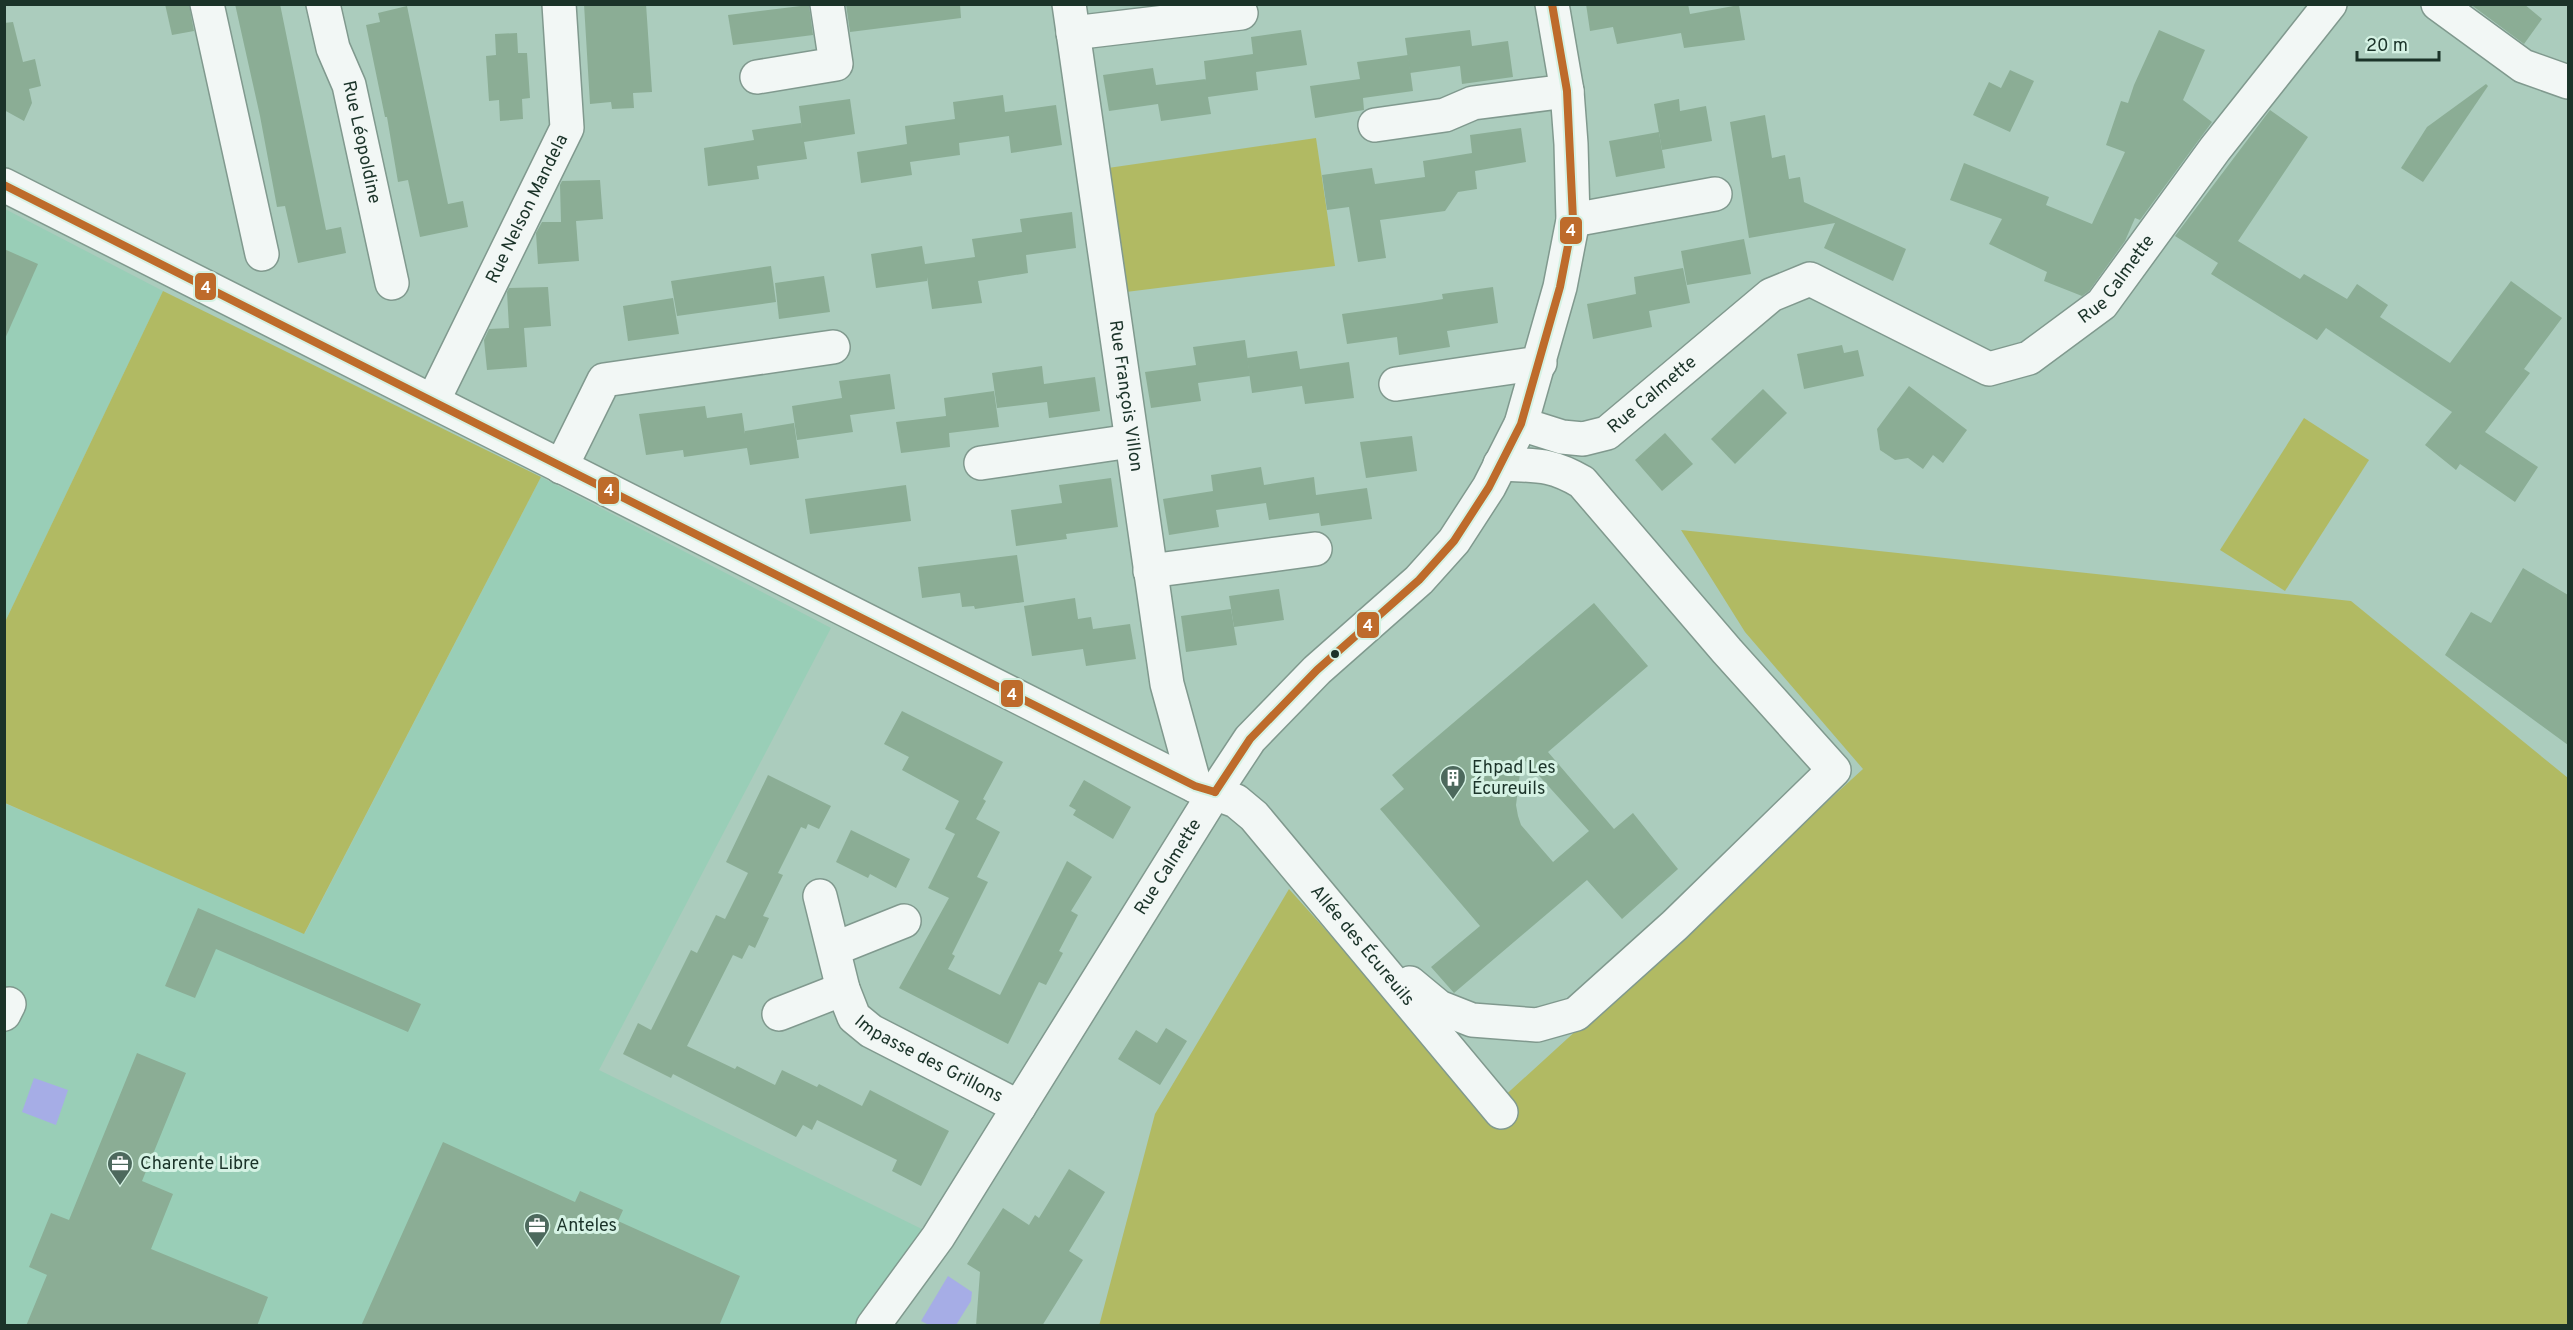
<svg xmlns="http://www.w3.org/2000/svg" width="2573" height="1330" viewBox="0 0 2573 1330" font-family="Overpass,sans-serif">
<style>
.built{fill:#99ceb7}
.green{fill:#b1ba63}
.water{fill:#a6ade6}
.building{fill:#8bad95;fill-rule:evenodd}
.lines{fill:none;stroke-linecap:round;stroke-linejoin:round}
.minor-casing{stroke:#80998e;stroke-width:36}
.minor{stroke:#f2f7f5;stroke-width:33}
.bus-1-casing{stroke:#d5f2e4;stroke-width:12}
.bus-1{stroke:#be6b2b;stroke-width:8}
.bus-dot{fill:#1b3329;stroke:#d5f2e4;stroke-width:2}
.labels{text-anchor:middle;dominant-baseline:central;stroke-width:6;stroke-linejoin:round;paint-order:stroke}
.street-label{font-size:18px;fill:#1b3329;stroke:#d5f2e4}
.poi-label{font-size:18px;fill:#1b3329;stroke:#d5f2e4;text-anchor:start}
.line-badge{stroke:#d5f2e4;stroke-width:2}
.badge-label{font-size:16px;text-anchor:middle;font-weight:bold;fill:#fff}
</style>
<rect width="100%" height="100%" fill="#abccbd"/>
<!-- built -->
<g class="built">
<path d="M5,209L163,291L5,622Z"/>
<path d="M541,477L831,628L599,1070L938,1237L873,1325H5L4,803L305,933Z"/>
</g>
<!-- green -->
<g class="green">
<path d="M1316,138L1335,266L1126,292L1108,168Z"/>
<path d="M163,291L541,477L304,934L5,803V622Z"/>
<path d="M2304,418L2369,460L2285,591L2220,550Z"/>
<path d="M1681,530L2351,601L2568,778V1325L1099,1326L1155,1114L1289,889L1488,1111L1863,769L1745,632Z"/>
</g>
<!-- water -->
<g class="water">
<path d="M34,1078L68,1090L56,1125L22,1112Z"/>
<path d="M948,1276L972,1292L971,1301L956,1325H929L921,1321Z"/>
</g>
<!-- building -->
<g class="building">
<path d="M165,4H189L194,31L172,35Z"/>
<path d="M235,4H280L326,230L341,227L346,253L298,263L285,206L277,207L260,116Z"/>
<path d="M584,4H646L652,92L633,93L634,108L612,109L611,102L590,104Z"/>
<path d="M846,4H960L961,18L850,32Z"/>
<path d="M1586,4H1688L1690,14L1739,5L1745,40L1684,48L1681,33L1617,44L1613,27L1590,31Z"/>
<path d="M2470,4H2524L2542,19L2524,44Z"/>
<path d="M809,5L813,35L733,45L728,15Z"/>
<path d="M407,6L448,204L463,201L468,227L420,237L408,180L398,182L387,117H385L366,25L380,22L378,13Z"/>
<path d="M13,22L23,62L35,59L41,86L29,89L32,103L24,121L4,110V23Z"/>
<path d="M1301,30L1307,65L1256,72L1258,90L1208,97L1211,114L1161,121L1158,104L1109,111L1103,75L1153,68L1156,85L1206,79V81L1204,61L1253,54L1251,37Z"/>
<path d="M1470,30L1472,46L1508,41L1513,77L1462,84L1460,66L1410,73L1405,38Z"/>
<path d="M2159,30L2205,50L2183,100L2212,122L2140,220L2135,218L2125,241L2089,291L2082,296L2044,281L2047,272L1989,244L2002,219L1950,200L1964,163L2049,197L2046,205L2092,224L2125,152L2106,145L2121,101L2128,103L2134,85Z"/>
<path d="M517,33L518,53H527L530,98L522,99L523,119L500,121L499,100L489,101L486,56L496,55L495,34Z"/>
<path d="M1408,55L1413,91L1363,98L1364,110L1315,118L1310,86L1360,79L1357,62Z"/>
<path d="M2010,70L2034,81L2010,132L1973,115L1989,82L2001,88Z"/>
<path d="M2486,84L2488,86L2423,182L2401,168L2427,127Z"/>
<path d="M1003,95L1005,112L1056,105L1062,145L1011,153L1009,136L959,143L960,155L910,162L912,175L861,183L857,152L907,144L905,126L955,119L953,102Z"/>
<path d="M850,99L855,134L804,142L807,159L757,166L759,179L708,186L704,148L754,140L752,130L801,123L802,130L799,106Z"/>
<path d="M1679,99L1680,111L1706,106L1712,141L1662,150L1654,104Z"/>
<path d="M2270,110L2308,137L2238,241L2300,279L2304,274L2347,299L2357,284L2388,305L2380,317L2450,363L2511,281L2562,318L2524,369L2530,373L2485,432L2538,467L2515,502L2460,464L2456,470L2425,445L2452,412L2326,328L2317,340L2211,274L2218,263L2175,236Z"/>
<path d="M1765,115L1772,158L1785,155L1789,179L1800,177L1804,202L1906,249L1893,281L1824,248L1835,223L1749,238L1730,122Z"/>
<path d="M1521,128L1526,162L1475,171L1477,189L1458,192L1445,211L1380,220L1386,258L1358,262L1349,207L1327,210L1322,175L1372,168L1375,184L1425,177L1423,161L1472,153L1470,135Z"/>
<path d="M1659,132L1665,168L1616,177L1609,141Z"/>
<path d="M600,180L603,219L576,221L579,261L538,264L536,233L542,222H561L560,185L562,181Z"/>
<path d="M1072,212L1076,248L1026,255L1028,273L978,281L982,303L932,309L927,277V281L876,288L871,254L922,246L925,264L975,257L972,239L1022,232L1020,219Z"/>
<path d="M1744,239L1751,274L1687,285L1681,251Z"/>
<path d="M4,249L38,264L4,341Z"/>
<path d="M771,266L776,302L677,316L671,281Z"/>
<path d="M1683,268L1690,303L1649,311L1652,327L1593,339L1587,304L1636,294L1634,277Z"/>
<path d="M824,276L830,312L779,319L775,283Z"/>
<path d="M548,287L551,326L524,328L527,367L487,370L484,340L489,329L509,328L507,292L509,288Z"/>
<path d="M1493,287L1498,323L1447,331L1450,347L1399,355L1397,337L1347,344L1342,314L1419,303L1443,299L1442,294Z"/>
<path d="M673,298L679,334L628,341L623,306Z"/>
<path d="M1245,340L1250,376L1198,383L1201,401L1151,408L1145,372L1196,365L1193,347Z"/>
<path d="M1842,345L1844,353L1858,350L1864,376L1804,389L1797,354Z"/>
<path d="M1297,351L1300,369L1349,362L1354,398L1305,404L1302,386L1252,393L1247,358Z"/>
<path d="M1042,366L1044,384L1095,377L1100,411L1049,418L1047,402L997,408L992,373Z"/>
<path d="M890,374L895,409L850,415L853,432L797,440L792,406L842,398L839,381Z"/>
<path d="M1909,386L1967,430L1943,463L1933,455L1923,469L1908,458L1895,460L1880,450L1877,429Z"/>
<path d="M1763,389L1787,413L1735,464L1711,439Z"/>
<path d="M994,391L999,427L949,433L950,447L901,453L896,422L946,416L944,398Z"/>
<path d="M705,406L707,418L742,413L745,434V431L794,423L799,458L750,465L747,448L684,457L683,450L646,455L639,414Z"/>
<path d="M1665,433L1693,464L1662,491L1635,460Z"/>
<path d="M1412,436L1417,471L1366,478L1360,442Z"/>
<path d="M1261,467L1264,485L1314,477L1316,495L1367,488L1372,519L1321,526L1319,513L1269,520L1266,503L1216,510L1219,527L1169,535L1163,499L1213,491L1211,475Z"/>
<path d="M1111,478L1118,527L1066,534L1067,539L1016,546L1011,510L1062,503L1059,485Z"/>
<path d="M906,485L911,521L810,534L805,499Z"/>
<path d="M1017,555L1024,602L975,609L974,606L962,607L960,593L922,598L918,567Z"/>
<path d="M2523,568L2568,595V745L2445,655L2471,612L2491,623Z"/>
<path d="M1279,589L1284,620L1234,627L1229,596Z"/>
<path d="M1075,598L1078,619L1091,617L1093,629L1130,624L1136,659L1086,666L1083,649L1032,656L1024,606Z"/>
<path d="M1594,603L1648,666L1548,752L1614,829L1633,813L1678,869L1622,919L1587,880L1454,993L1431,967L1480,926L1380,809L1404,789L1392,775ZM1522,757L1589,831L1553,862L1521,825L1518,816L1516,805Z"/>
<path d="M1231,609L1237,645L1186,652L1181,616Z"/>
<path d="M902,711L1003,762L983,799L986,801L976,819L1000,832L977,877L988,882L952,954L955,956L948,969L1000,995L1067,861L1092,877L1071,911L1078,915L1059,951L1063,953L1046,985L1039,982L1008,1044L899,988L949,898L928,888L955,834L945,829L959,801L902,770L909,757L884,744Z"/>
<path d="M768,775L831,806L819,829L808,824L806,829L801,827L778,873L783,875L763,916L769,918L755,948L749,945L742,959L733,955L687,1046L735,1069L737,1066L775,1085L782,1070L817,1087L819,1084L862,1106L870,1090L949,1131L921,1186L892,1171L897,1160L817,1120L812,1130L803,1125L796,1137L673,1074L671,1078L623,1054L638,1023L651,1030L691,950L697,953L716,915L725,919L748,873L726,862Z"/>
<path d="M1084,780L1131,807L1113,839L1073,815L1076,810L1069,806Z"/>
<path d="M851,830L910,859L896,888L870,874L868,878L836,862Z"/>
<path d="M198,908L421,1004L408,1032L216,949L195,998L165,986Z"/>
<path d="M1166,1028L1187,1041L1160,1085L1118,1059L1136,1030L1157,1043Z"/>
<path d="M137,1053L186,1073L142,1181L173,1194L151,1249L268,1297L257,1326H26L47,1275L29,1267L51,1213L69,1220Z"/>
<path d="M443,1142L575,1202L580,1191L623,1210L618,1221L740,1276L719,1326H361Z"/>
<path d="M1069,1169L1105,1192L1069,1251L1083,1260L1042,1326H976L980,1272L967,1264L1003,1208L1029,1225L1035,1215L1039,1218Z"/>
</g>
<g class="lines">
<defs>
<g id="minor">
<path d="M207,4L262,254"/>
<path id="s1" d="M323,4L333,48L349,85L392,283"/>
<path id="s2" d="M1069,4L1167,684L1195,786"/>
<path d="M2438,4L2523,66L2568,82"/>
<path d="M1073,33L1241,13"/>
<path d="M757,77L836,64L827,4"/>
<path d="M1375,125L1445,115L1473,103L1567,91"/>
<path id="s3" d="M4,185L1135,756L1195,786L1236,801L1254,816L1501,1112"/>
<path d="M1573,220L1715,194"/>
<path d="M1396,384L1540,363"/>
<path id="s4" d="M433,401L567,128L559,4"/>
<path id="s5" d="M1521,424L1562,437L1583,439L1607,433L1771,295L1810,279L1989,369L2029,358L2102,304L2215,149L2330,4"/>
<path d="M981,463L1131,441"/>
<path d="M561,467L604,380L833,347"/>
<path d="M1150,571L1315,549"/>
<path id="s6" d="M820,896L843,989L854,1017L871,1031L1019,1107"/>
<path d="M834,949L904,921"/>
<path d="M1410,983L1439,1007L1472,1020L1537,1025L1576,1014L1675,925L1834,770L1727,651L1582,482C1550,463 1536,466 1500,464"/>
<path d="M4,1014L9,1004"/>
<path d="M779,1014L843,989"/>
<path id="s7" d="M873,1326L938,1237L1215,792L1250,739L1317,670L1419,580L1454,541L1489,487L1521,424L1560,287L1573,220L1571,144L1567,91L1552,4"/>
</g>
</defs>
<!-- minor casing -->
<use href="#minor" class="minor-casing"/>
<!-- minor -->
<use href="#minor" class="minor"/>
<defs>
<g id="bus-1">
<path d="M4,185L1135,756L1195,786L1215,792"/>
<path d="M1215,792L1250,739L1317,670L1419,580L1454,541L1489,487L1521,424L1560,287L1573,220L1567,91L1552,4"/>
</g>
</defs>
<!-- bus-1 casing -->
<use href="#bus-1" class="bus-1-casing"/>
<!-- bus-1 -->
<use href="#bus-1" class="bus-1"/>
</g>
<!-- icons -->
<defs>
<symbol id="building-pin" viewBox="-11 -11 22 30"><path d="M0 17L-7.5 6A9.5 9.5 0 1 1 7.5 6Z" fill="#4d695d" stroke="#d5f2e4"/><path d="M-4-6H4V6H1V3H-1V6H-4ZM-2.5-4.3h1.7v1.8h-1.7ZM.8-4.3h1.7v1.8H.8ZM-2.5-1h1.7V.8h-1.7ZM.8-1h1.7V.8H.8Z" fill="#fff"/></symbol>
<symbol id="office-pin" viewBox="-11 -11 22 30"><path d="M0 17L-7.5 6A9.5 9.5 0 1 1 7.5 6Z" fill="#4d695d" stroke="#d5f2e4"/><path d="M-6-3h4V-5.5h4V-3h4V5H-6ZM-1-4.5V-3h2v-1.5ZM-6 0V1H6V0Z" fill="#fff"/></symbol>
</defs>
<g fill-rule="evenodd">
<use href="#building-pin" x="1438" y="763" width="30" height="40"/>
<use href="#office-pin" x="105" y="1149" width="30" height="40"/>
<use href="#office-pin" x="522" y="1211" width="30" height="40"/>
</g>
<!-- markers -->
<circle class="bus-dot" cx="1335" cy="654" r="5"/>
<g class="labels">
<!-- street labels -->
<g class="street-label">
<text stroke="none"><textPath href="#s1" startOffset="144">Rue Léopoldine</textPath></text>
<text stroke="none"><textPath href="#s4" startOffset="214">Rue Nelson Mandela</textPath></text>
<text stroke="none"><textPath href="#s5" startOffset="706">Rue Calmette</textPath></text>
<text stroke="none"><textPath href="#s5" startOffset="148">Rue Calmette</textPath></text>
<text stroke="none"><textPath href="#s2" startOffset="396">Rue François Villon</textPath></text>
<text stroke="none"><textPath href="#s7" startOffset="546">Rue Calmette</textPath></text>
<text stroke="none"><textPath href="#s3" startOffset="1570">Allée des Écureuils</textPath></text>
<text stroke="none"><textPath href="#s6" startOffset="212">Impasse des Grillons</textPath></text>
</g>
<!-- poi labels -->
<g class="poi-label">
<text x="1472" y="768">Ehpad Les<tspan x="1472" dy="21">Écureuils</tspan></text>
<text x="140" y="1164">Charente Libre</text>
<text x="556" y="1226">Anteles</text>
</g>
</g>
<g class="line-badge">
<rect x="1559" y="216" width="24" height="29" rx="6" fill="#be6b2b"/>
<rect x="194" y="272" width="23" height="29" rx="6" fill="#be6b2b"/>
<rect x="597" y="476" width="23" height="29" rx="6" fill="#be6b2b"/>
<rect x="1356" y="611" width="24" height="28" rx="6" fill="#be6b2b"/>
<rect x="1000" y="679" width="24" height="29" rx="6" fill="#be6b2b"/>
</g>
<g class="badge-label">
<text x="1571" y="236">4</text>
<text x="206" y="293">4</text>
<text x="609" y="496">4</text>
<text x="1368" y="631">4</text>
<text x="1012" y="700">4</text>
</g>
<!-- border -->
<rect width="2573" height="1330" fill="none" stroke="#1b3329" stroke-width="12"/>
<!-- scale -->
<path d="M2357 51v9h82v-9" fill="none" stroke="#1b3329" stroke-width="3"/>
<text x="2366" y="51" font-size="18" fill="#1b3329" stroke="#d5f2e4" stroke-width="4.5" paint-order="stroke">20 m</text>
</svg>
